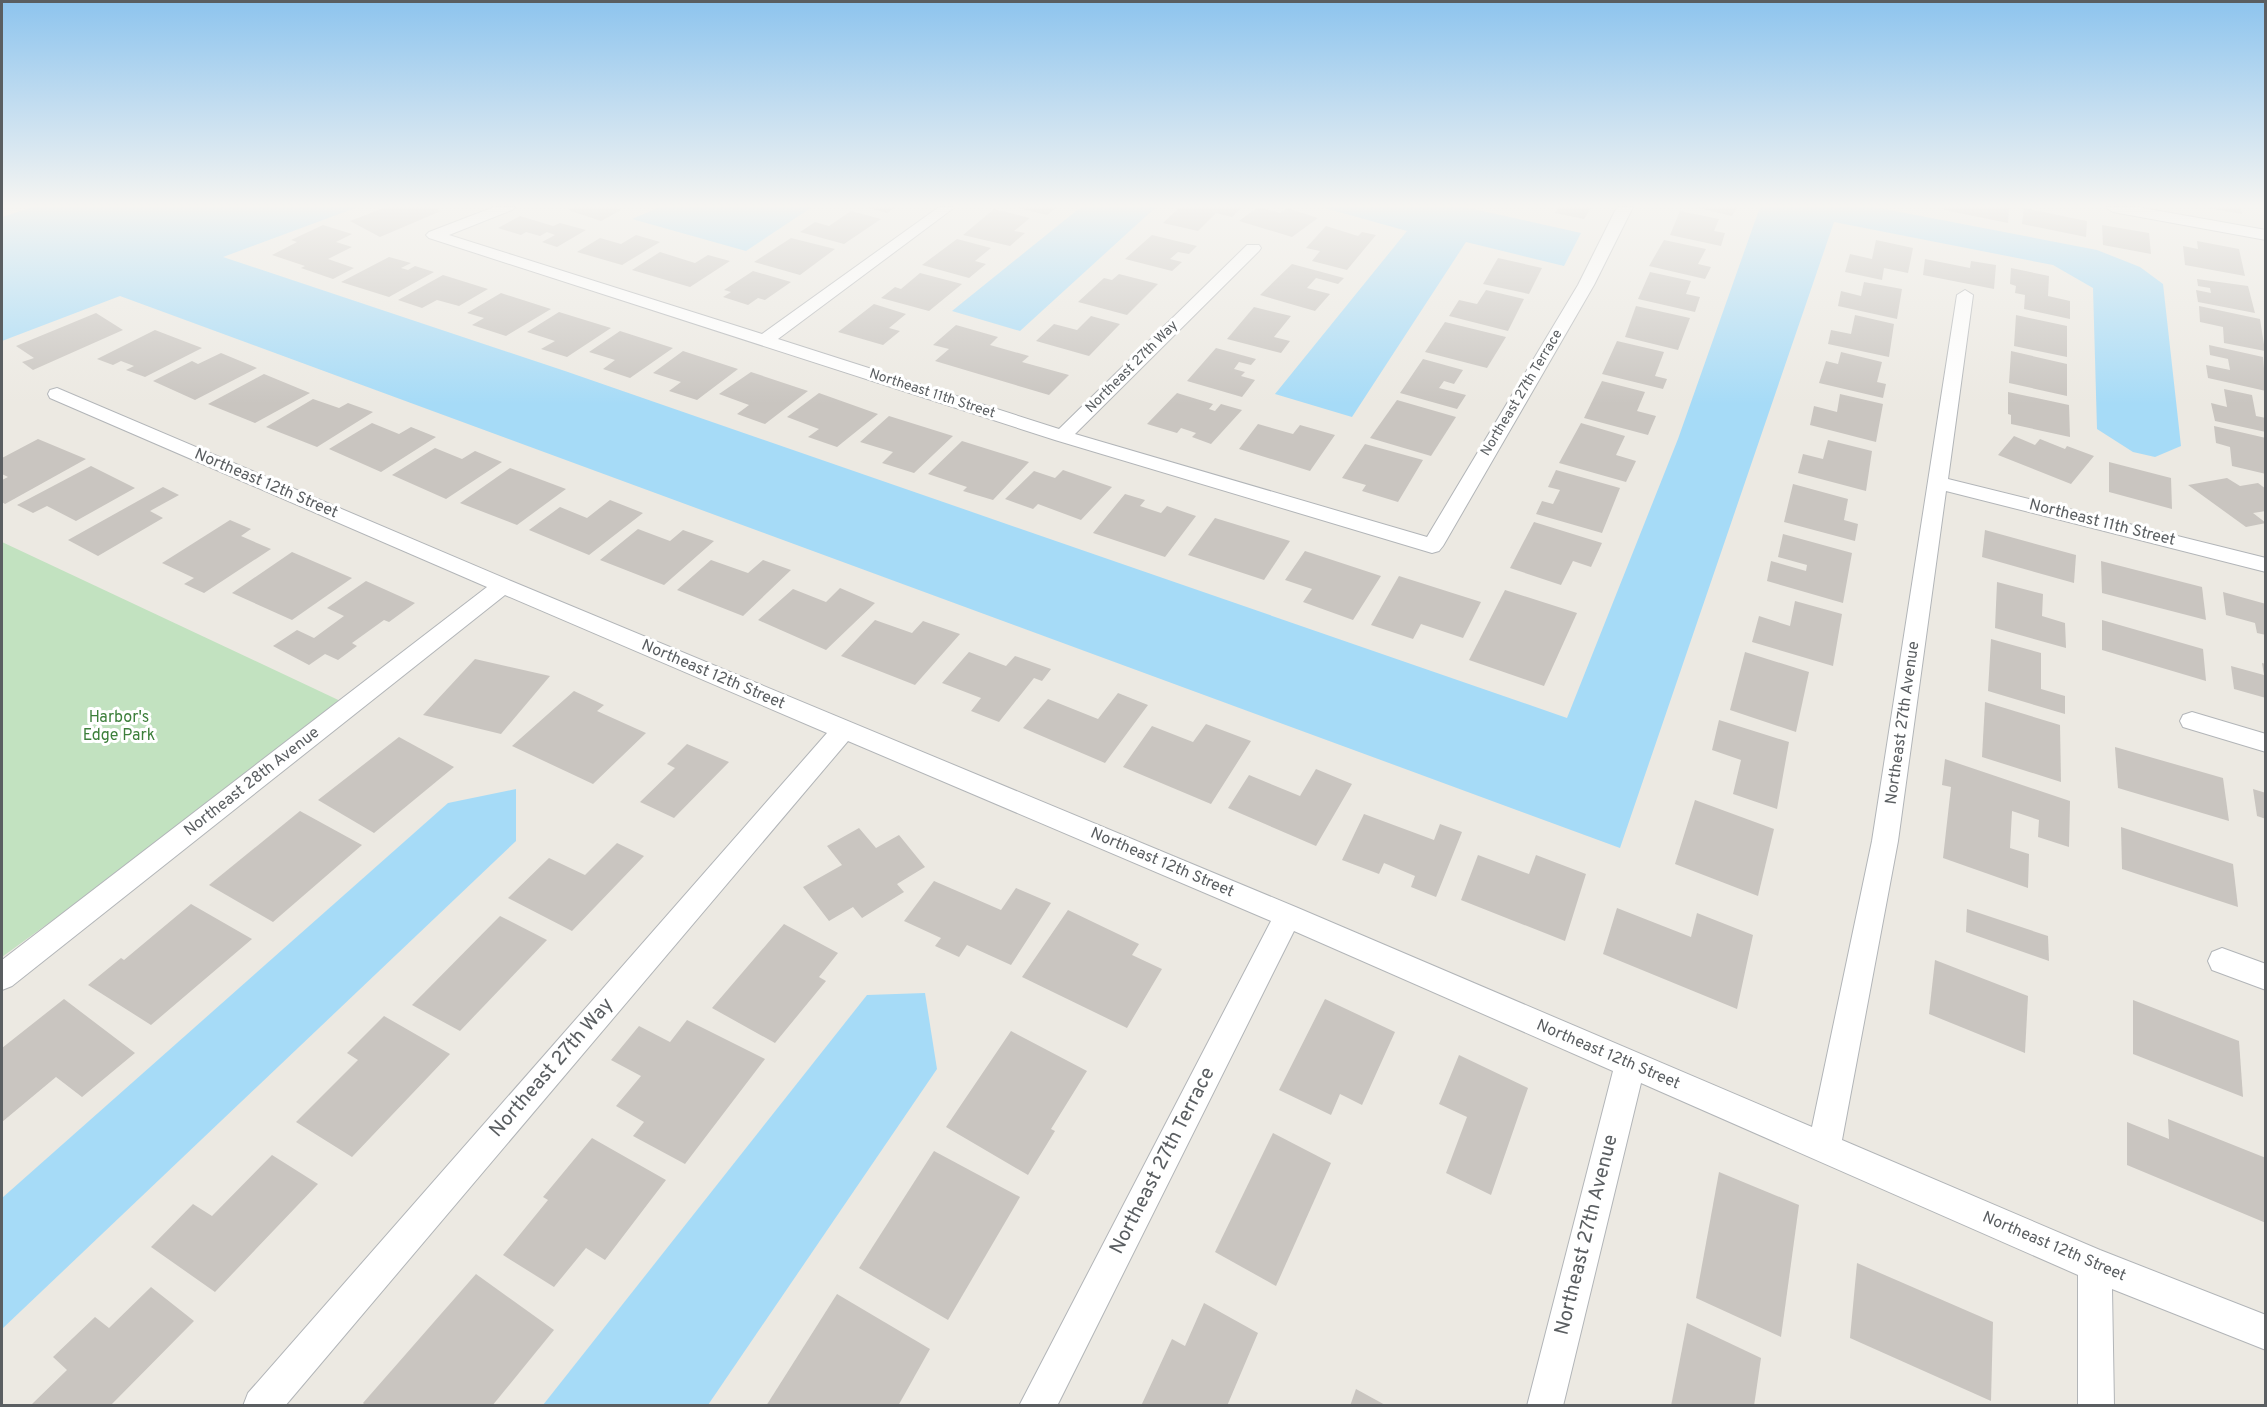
<svg xmlns="http://www.w3.org/2000/svg" width="2267" height="1407" viewBox="0 0 2267 1407" font-family="Overpass,sans-serif">
<style>
.green{fill:#c2e2c0}
.water{fill:#a6dbf7}
.building{fill:#c9c5c0}
.lines{fill:none;stroke-linecap:round;stroke-linejoin:round}
.street-casing{stroke:#b2b5b8;stroke-width:2}
.street{fill:#fff;fill-rule:evenodd}
.labels{text-anchor:middle;dominant-baseline:central;stroke-width:6;stroke-linejoin:round;paint-order:stroke}
.far-street-label{font-size:14px;fill:#5a5e61;stroke:#fff}
.street-label{font-size:16px;fill:#5a5e61;stroke:#fff}
.park-label{font-size:16px;fill:#3d7f3b;stroke:#fff}
.near-street-label{font-size:20px;fill:#5a5e61;stroke:#fff}
</style>
<rect width="100%" height="100%" fill="#ece9e2"/>
<!-- green -->
<path class="green" d="M2,542L349,705L2,957Z"/>
<!-- water -->
<g class="water">
<path d="M33,207H358L223,257L565,371L1567,718L1678,439L1760,207H1874L2097,250L2140,267L2163,284L2181,446L2155,457L2133,452L2097,429L2093,288L2053,265L1834,222L1620,848L120,296L2,341V217Z"/>
<path d="M660,207H812L746,251L632,219Z"/>
<path d="M1081,207H1156L1020,331L952,311Z"/>
<path d="M1321,207H1465L1581,233L1564,266L1466,242L1352,417L1275,394L1407,231Z"/>
<path d="M516,789V841L2,1329V1198L448,803Z"/>
<path d="M925,993L937,1069L708,1405H543L867,995Z"/>
</g>
<!-- building -->
<g class="building">
<path d="M386,207H433L441,211L380,237L350,221Z"/>
<path d="M574,207H619L616,208L621,210L601,221L568,210Z"/>
<path d="M865,207H896L887,213Z"/>
<path d="M1014,207H1057L1047,215Z"/>
<path d="M1180,207H1242L1232,217L1216,213L1198,231L1163,223Z"/>
<path d="M1258,207L1280,213L1287,208L1318,218L1292,237L1239,221Z"/>
<path d="M1559,207H1592L1584,219L1555,213Z"/>
<path d="M1694,207H1737L1732,216Z"/>
<path d="M1944,207H2009L2008,223L1944,210Z"/>
<path d="M2209,207H2240L2242,214L2208,208Z"/>
<path d="M2024,208L2087,221L2086,237L2022,224Z"/>
<path d="M994,209L1030,218L1014,231L1025,233L1010,246L963,235Z"/>
<path d="M851,211L881,219L844,244L800,232L815,222L829,226Z"/>
<path d="M1680,211L1719,219L1714,231L1725,233L1721,246L1670,235Z"/>
<path d="M520,216L553,226L560,223L586,230L557,247L542,242L555,235L547,232L540,236L526,232L521,235L498,228Z"/>
<path d="M323,225L352,234L336,242L352,247L328,259L354,268L333,279L301,268L305,266L272,255L297,242L291,240Z"/>
<path d="M2102,225L2149,233L2151,254L2103,245Z"/>
<path d="M1326,226L1358,236L1362,232L1376,235L1347,270L1312,261L1320,251L1306,248Z"/>
<path d="M636,235L660,242L622,265L577,252L600,238L621,244Z"/>
<path d="M1152,235L1197,246L1189,254L1178,252L1170,259L1182,262L1172,271L1125,259Z"/>
<path d="M791,238L835,249L800,275L754,262Z"/>
<path d="M957,239L991,248L975,261L986,264L969,278L922,265Z"/>
<path d="M1664,240L1706,249L1698,264L1711,267L1705,279L1649,266Z"/>
<path d="M1876,240L1913,248L1908,273L1884,268L1882,280L1845,272L1850,254L1872,259Z"/>
<path d="M2197,241L2239,249L2245,276L2185,265L2183,246L2198,249Z"/>
<path d="M660,252L695,263L708,255L730,261L690,287L632,270Z"/>
<path d="M389,257L411,263L401,268L408,270L415,266L434,272L389,297L341,282Z"/>
<path d="M1498,258L1542,268L1529,294L1483,284Z"/>
<path d="M1925,259L1970,268L1971,261L1996,265L1994,289L1923,275Z"/>
<path d="M1292,264L1344,278L1338,284L1316,278L1307,288L1330,294L1315,311L1260,295Z"/>
<path d="M2011,268L2049,276L2048,296L2070,301V319L2024,309L2025,295L2015,293L2016,286L2010,284Z"/>
<path d="M753,271L791,282L765,300L758,298L748,305L723,297L731,292L724,290Z"/>
<path d="M1650,272L1691,281L1686,294L1700,297L1695,312L1638,299Z"/>
<path d="M920,273L962,284L929,311L881,298L895,287L901,289Z"/>
<path d="M1119,274L1158,284L1127,315L1078,302L1104,278L1112,280Z"/>
<path d="M443,275L488,289L459,306L437,300L422,308L398,300Z"/>
<path d="M2197,279L2248,286L2255,313L2198,302L2196,290L2211,293L2210,288L2198,286Z"/>
<path d="M1864,282L1902,289L1897,319L1838,306L1841,291L1861,296Z"/>
<path d="M1486,290L1524,299L1508,331L1449,316L1459,300L1477,304Z"/>
<path d="M501,293L551,309L506,336L472,325L484,318L467,313Z"/>
<path d="M874,304L906,314L889,328L900,331L883,345L838,332Z"/>
<path d="M1636,306L1690,318L1678,350L1625,337Z"/>
<path d="M2199,306L2260,319L2265,351L2224,343L2223,327L2200,322Z"/>
<path d="M1254,307L1291,316L1274,337L1290,341L1281,353L1227,339Z"/>
<path d="M559,312L611,328L567,357L541,349L555,341L527,332Z"/>
<path d="M96,313L123,330L33,370L22,362L34,358L16,346Z"/>
<path d="M1855,315L1894,324L1889,357L1828,344L1831,330L1851,334Z"/>
<path d="M2016,315L2067,326V357L2014,346Z"/>
<path d="M1091,316L1120,324L1089,356L1036,341L1054,324L1077,330Z"/>
<path d="M1445,322L1506,337L1487,368L1425,352Z"/>
<path d="M956,325L998,337L990,345L1029,356L1022,362L1069,375L1049,395L935,361L949,349L933,345Z"/>
<path d="M155,330L202,348L145,377L126,370L134,366L121,361L113,365L97,359Z"/>
<path d="M620,331L673,348L630,378L603,369L615,360L589,352Z"/>
<path d="M1617,341L1664,352L1655,376L1667,379L1663,389L1602,374Z"/>
<path d="M2209,345L2263,357L2266,391L2208,378L2206,365L2230,370L2228,359L2210,355Z"/>
<path d="M1216,348L1256,359L1251,365L1239,362L1234,369L1245,372L1241,376L1255,380L1242,397L1187,381Z"/>
<path d="M683,351L738,369L697,400L669,391L681,382L653,373Z"/>
<path d="M2011,351L2067,364V396L2009,383Z"/>
<path d="M1841,352L1882,362L1877,382L1886,384L1883,398L1819,383L1826,361L1838,364Z"/>
<path d="M221,353L257,368L195,400L153,381L192,361L198,364Z"/>
<path d="M1423,359L1463,370L1454,384L1444,381L1439,388L1466,395L1457,409L1400,393Z"/>
<path d="M751,372L808,391L765,424L737,414L749,405L719,394Z"/>
<path d="M264,374L310,393L255,423L208,404Z"/>
<path d="M1602,381L1645,392L1637,411L1656,416L1648,435L1584,418Z"/>
<path d="M2224,389L2252,395L2256,416L2266,418V432L2215,421L2211,403L2227,407Z"/>
<path d="M2008,392L2069,405L2070,437L2011,424V415L2008,414Z"/>
<path d="M819,393L878,414L837,447L808,437L819,429L787,417Z"/>
<path d="M1177,393L1213,404L1209,409L1215,411L1221,404L1242,410L1211,444L1192,437L1196,433L1181,428L1177,433L1147,424Z"/>
<path d="M1840,394L1883,404L1876,442L1810,425L1814,406L1837,412Z"/>
<path d="M313,399L339,408L348,403L373,412L317,447L266,427Z"/>
<path d="M1397,400L1456,417L1431,456L1370,438Z"/>
<path d="M889,416L953,436L914,473L882,463L893,452L860,442Z"/>
<path d="M372,423L399,434L411,427L436,437L381,472L329,449Z"/>
<path d="M1581,423L1625,436L1616,455L1636,461L1626,482L1559,463Z"/>
<path d="M1258,424L1293,434L1300,425L1335,435L1310,471L1239,449Z"/>
<path d="M2214,426L2266,438V474L2232,466L2230,447L2216,443Z"/>
<path d="M2014,436L2035,445L2040,439L2065,449L2067,446L2094,456L2071,484L1998,455Z"/>
<path d="M38,439L86,459L5,504L2,502V480L8,477L2,474V458Z"/>
<path d="M1828,440L1872,451L1866,491L1798,473L1803,454L1823,459Z"/>
<path d="M962,441L1029,462L993,500L963,491L967,487L928,474Z"/>
<path d="M1365,444L1423,460L1398,502L1362,491L1366,485L1342,478Z"/>
<path d="M435,448L462,459L475,451L502,462L446,499L392,475Z"/>
<path d="M2109,462L2171,478L2172,509L2109,492Z"/>
<path d="M91,466L135,488L76,521L47,506L33,513L17,505Z"/>
<path d="M510,468L566,489L517,525L460,503Z"/>
<path d="M1063,470L1112,487L1081,520L1038,504L1033,509L1005,499L1034,471L1055,478Z"/>
<path d="M1556,470L1620,488L1602,533L1536,514L1542,501L1553,504L1560,490L1548,487Z"/>
<path d="M2227,478L2240,486L2258,483L2266,489V511L2253,513L2266,523L2246,527L2188,485Z"/>
<path d="M1793,484L1848,499L1844,520L1858,524L1855,541L1784,522Z"/>
<path d="M163,487L179,495L150,511L163,518L98,556L68,540Z"/>
<path d="M1125,494L1145,500L1140,506L1161,513L1167,506L1196,516L1165,557L1093,533Z"/>
<path d="M610,500L643,513L589,555L529,530L560,507L587,518Z"/>
<path d="M1215,518L1290,541L1264,580L1188,555Z"/>
<path d="M230,520L251,529L241,536L271,549L204,593L184,584L194,578L162,563Z"/>
<path d="M1534,522L1602,543L1591,567L1573,561L1561,585L1510,568Z"/>
<path d="M638,529L670,541L683,530L714,541L664,585L600,560Z"/>
<path d="M1985,530L2076,555L2074,583L1982,557Z"/>
<path d="M1783,534L1852,553L1843,603L1767,581L1771,561L1806,571L1807,565L1778,557Z"/>
<path d="M1305,551L1381,576L1353,620L1303,602L1312,589L1285,580Z"/>
<path d="M292,552L352,578L292,620L232,593Z"/>
<path d="M711,560L748,573L763,560L791,570L743,616L677,590Z"/>
<path d="M2101,561L2202,587L2206,620L2102,593Z"/>
<path d="M1399,576L1481,602L1463,638L1421,624L1413,639L1371,625Z"/>
<path d="M366,581L415,603L389,622L384,620L352,643L357,646L338,660L325,654L309,665L273,646L297,630L314,638L344,616L327,608Z"/>
<path d="M1997,582L2043,594L2042,616L2065,623L2066,648L1995,628Z"/>
<path d="M840,588L875,603L826,650L758,620L793,589L826,602Z"/>
<path d="M1505,590L1577,613L1544,686L1469,660Z"/>
<path d="M2223,592L2266,604V635L2257,633L2255,623L2226,615Z"/>
<path d="M1795,601L1842,614L1833,666L1752,642L1759,616L1790,626Z"/>
<path d="M875,620L912,633L923,621L960,634L915,685L841,656Z"/>
<path d="M2102,620L2203,649L2206,681L2102,650Z"/>
<path d="M1991,639L2041,653V689L2065,696V714L1988,691Z"/>
<path d="M969,652L1006,666L1015,656L1051,669L1042,681L1034,678L999,722L971,711L981,698L942,683Z"/>
<path d="M1745,652L1809,672L1796,732L1730,710Z"/>
<path d="M475,659L550,676L501,734L423,715Z"/>
<path d="M2262,663L2266,664V698L2234,689L2231,666L2264,675Z"/>
<path d="M574,691L604,705L597,711L646,733L593,784L512,746Z"/>
<path d="M1118,693L1148,705L1105,763L1023,728L1048,699L1098,719Z"/>
<path d="M1985,702L2060,725L2061,782L1982,757Z"/>
<path d="M1719,720L1789,742L1777,809L1733,794L1741,760L1712,750Z"/>
<path d="M1206,724L1251,741L1211,804L1123,767L1152,726L1193,742Z"/>
<path d="M399,737L454,767L374,833L318,800Z"/>
<path d="M687,744L729,762L674,818L640,802L675,768L667,764Z"/>
<path d="M2115,747L2223,778L2229,821L2118,788Z"/>
<path d="M1945,759L2070,801L2069,847L2038,837L2039,820L2012,811L2010,848L2029,854L2028,888L1943,858L1951,787L1942,785Z"/>
<path d="M1316,769L1352,784L1316,846L1228,808L1249,775L1300,796Z"/>
<path d="M2253,789L2266,793V819L2257,816Z"/>
<path d="M1695,800L1774,829L1758,896L1675,864Z"/>
<path d="M300,811L362,845L273,922L209,885Z"/>
<path d="M1364,814L1434,840L1440,824L1462,832L1436,897L1411,887L1415,876L1384,863L1379,874L1342,860Z"/>
<path d="M2121,827L2233,864L2238,907L2122,869Z"/>
<path d="M859,828L876,848L899,835L925,867L897,884L904,892L862,918L853,907L829,921L803,887L842,865L827,846Z"/>
<path d="M617,843L644,856L572,931L508,898L549,858L585,875Z"/>
<path d="M1478,855L1529,874L1536,855L1586,874L1565,941L1461,900Z"/>
<path d="M934,881L1001,910L1016,888L1051,903L1011,965L967,945L959,957L935,946L941,938L904,921Z"/>
<path d="M191,904L252,939L151,1025L88,985L121,958L124,960Z"/>
<path d="M1617,908L1691,937L1697,913L1753,935L1737,1009L1603,954Z"/>
<path d="M1967,909L2048,936L2049,961L1966,932Z"/>
<path d="M1068,910L1139,944L1132,955L1162,969L1127,1028L1022,977Z"/>
<path d="M500,916L547,940L460,1031L412,1005Z"/>
<path d="M784,924L838,953L819,977L826,981L775,1043L712,1008Z"/>
<path d="M1935,960L2028,996L2025,1053L1929,1014Z"/>
<path d="M64,999L135,1053L82,1097L56,1077L2,1122V1048Z"/>
<path d="M1325,999L1395,1032L1362,1105L1340,1094L1331,1115L1279,1090Z"/>
<path d="M2133,1000L2239,1041L2243,1097L2133,1054Z"/>
<path d="M384,1016L450,1054L352,1157L296,1122L358,1060L347,1053Z"/>
<path d="M687,1020L765,1059L685,1164L633,1136L644,1122L616,1106L641,1076L611,1060L639,1026L670,1042Z"/>
<path d="M1011,1031L1087,1071L1051,1129L1055,1131L1028,1175L946,1127Z"/>
<path d="M1459,1055L1528,1088L1491,1195L1446,1173L1467,1117L1439,1104Z"/>
<path d="M2168,1119L2266,1158V1223L2127,1165V1122L2169,1139Z"/>
<path d="M1273,1133L1331,1163L1276,1286L1215,1252Z"/>
<path d="M592,1138L666,1180L605,1260L586,1248L554,1287L503,1255L548,1200L543,1197Z"/>
<path d="M934,1151L1020,1197L948,1320L859,1268Z"/>
<path d="M272,1155L318,1184L215,1292L151,1247L193,1204L212,1216Z"/>
<path d="M1719,1172L1799,1205L1781,1337L1696,1298Z"/>
<path d="M1857,1263L1993,1322L1991,1401L1850,1338Z"/>
<path d="M476,1274L554,1330L492,1406H366L363,1403Z"/>
<path d="M151,1287L194,1321L110,1406H30L67,1370L53,1357L95,1317L109,1328Z"/>
<path d="M837,1294L930,1349L898,1406H766Z"/>
<path d="M1204,1303L1258,1333L1227,1406H1141L1172,1339L1185,1346Z"/>
<path d="M1687,1323L1761,1358L1754,1406H1671Z"/>
<path d="M1356,1389L1387,1406H1350Z"/>
</g>
<g class="lines">
<defs>
<g id="street">
<path d="M494,207H515L512,210L449,235L762,334L939,207H955L778,339L1059,429L1247,245H1259L1261,248L1259,251L1075,434L1427,537L1578,285L1617,207H1633L1594,285L1443,546L1439,551L1432,553L1055,440L429,238L426,235L429,232Z"/>
<path d="M2105,207H2137L2266,230V240L2113,212Z"/>
<path d="M1965,290L1973,295L1948,479L2266,558V572L1946,491L1898,841L1842,1140L2100,1250L2266,1315V1350L2112,1289L2114,1406H2078V1275L1641,1083L1563,1406H1527L1613,1071L1294,931L1057,1406H1019L1271,921L848,741L285,1406H243L248,1393L827,733L505,595L12,986L2,990V960L487,587L50,398L48,394L50,390L57,388L511,581L1298,908L1812,1127L1872,841L1957,295Z"/>
<path d="M2192,712L2266,734V752L2183,727L2180,721L2183,715Z"/>
<path d="M2222,948L2266,964V990L2212,970L2208,961L2212,952Z"/>
</g>
</defs>
<!-- street casing -->
<use href="#street" class="street-casing"/>
<!-- street -->
<use href="#street" class="street"/>
</g>
<!-- sky -->
<linearGradient id="sky" x2="0" y2="1"><stop stop-color="#8dc4ee"/><stop offset="0.51" stop-color="#f6f5f2"/><stop offset="1" stop-color="#f6f5f2" stop-opacity="0"/></linearGradient>
<rect width="2267" height="404" fill="url(#sky)"/>
<g class="labels">
<!-- far-street labels -->
<g class="far-street-label">
<text transform="translate(1132 367) rotate(-45)">Northeast 27th Way</text>
<text transform="translate(1522 393) rotate(-59)">Northeast 27th Terrace</text>
<text transform="translate(932 394) rotate(18)">Northeast 11th Street</text>
</g>
<!-- street labels -->
<g class="street-label">
<text transform="translate(266 484) rotate(23)">Northeast 12th Street</text>
<text transform="translate(2102 523) rotate(14)">Northeast 11th Street</text>
<text transform="translate(713 675) rotate(23)">Northeast 12th Street</text>
<text transform="translate(1903 723) rotate(-82)">Northeast 27th Avenue</text>
<text transform="translate(252 782) rotate(-38)">Northeast 28th Avenue</text>
<text transform="translate(1162 863) rotate(23)">Northeast 12th Street</text>
<text transform="translate(1608 1055) rotate(23)">Northeast 12th Street</text>
<text transform="translate(2054 1247) rotate(23)">Northeast 12th Street</text>
</g>
<!-- park labels -->
<g class="park-label">
<text x="119" y="718">Harbor's<tspan x="119" dy="18">Edge Park</tspan></text>
</g>
<!-- near-street labels -->
<g class="near-street-label">
<text transform="translate(552 1068) rotate(-49)">Northeast 27th Way</text>
<text transform="translate(1163 1161) rotate(-63)">Northeast 27th Terrace</text>
<text transform="translate(1587 1235) rotate(-76)">Northeast 27th Avenue</text>
</g>
</g>
<!-- border -->
<rect width="2267" height="1407" fill="none" stroke="#5a5e61" stroke-width="6"/>
</svg>
